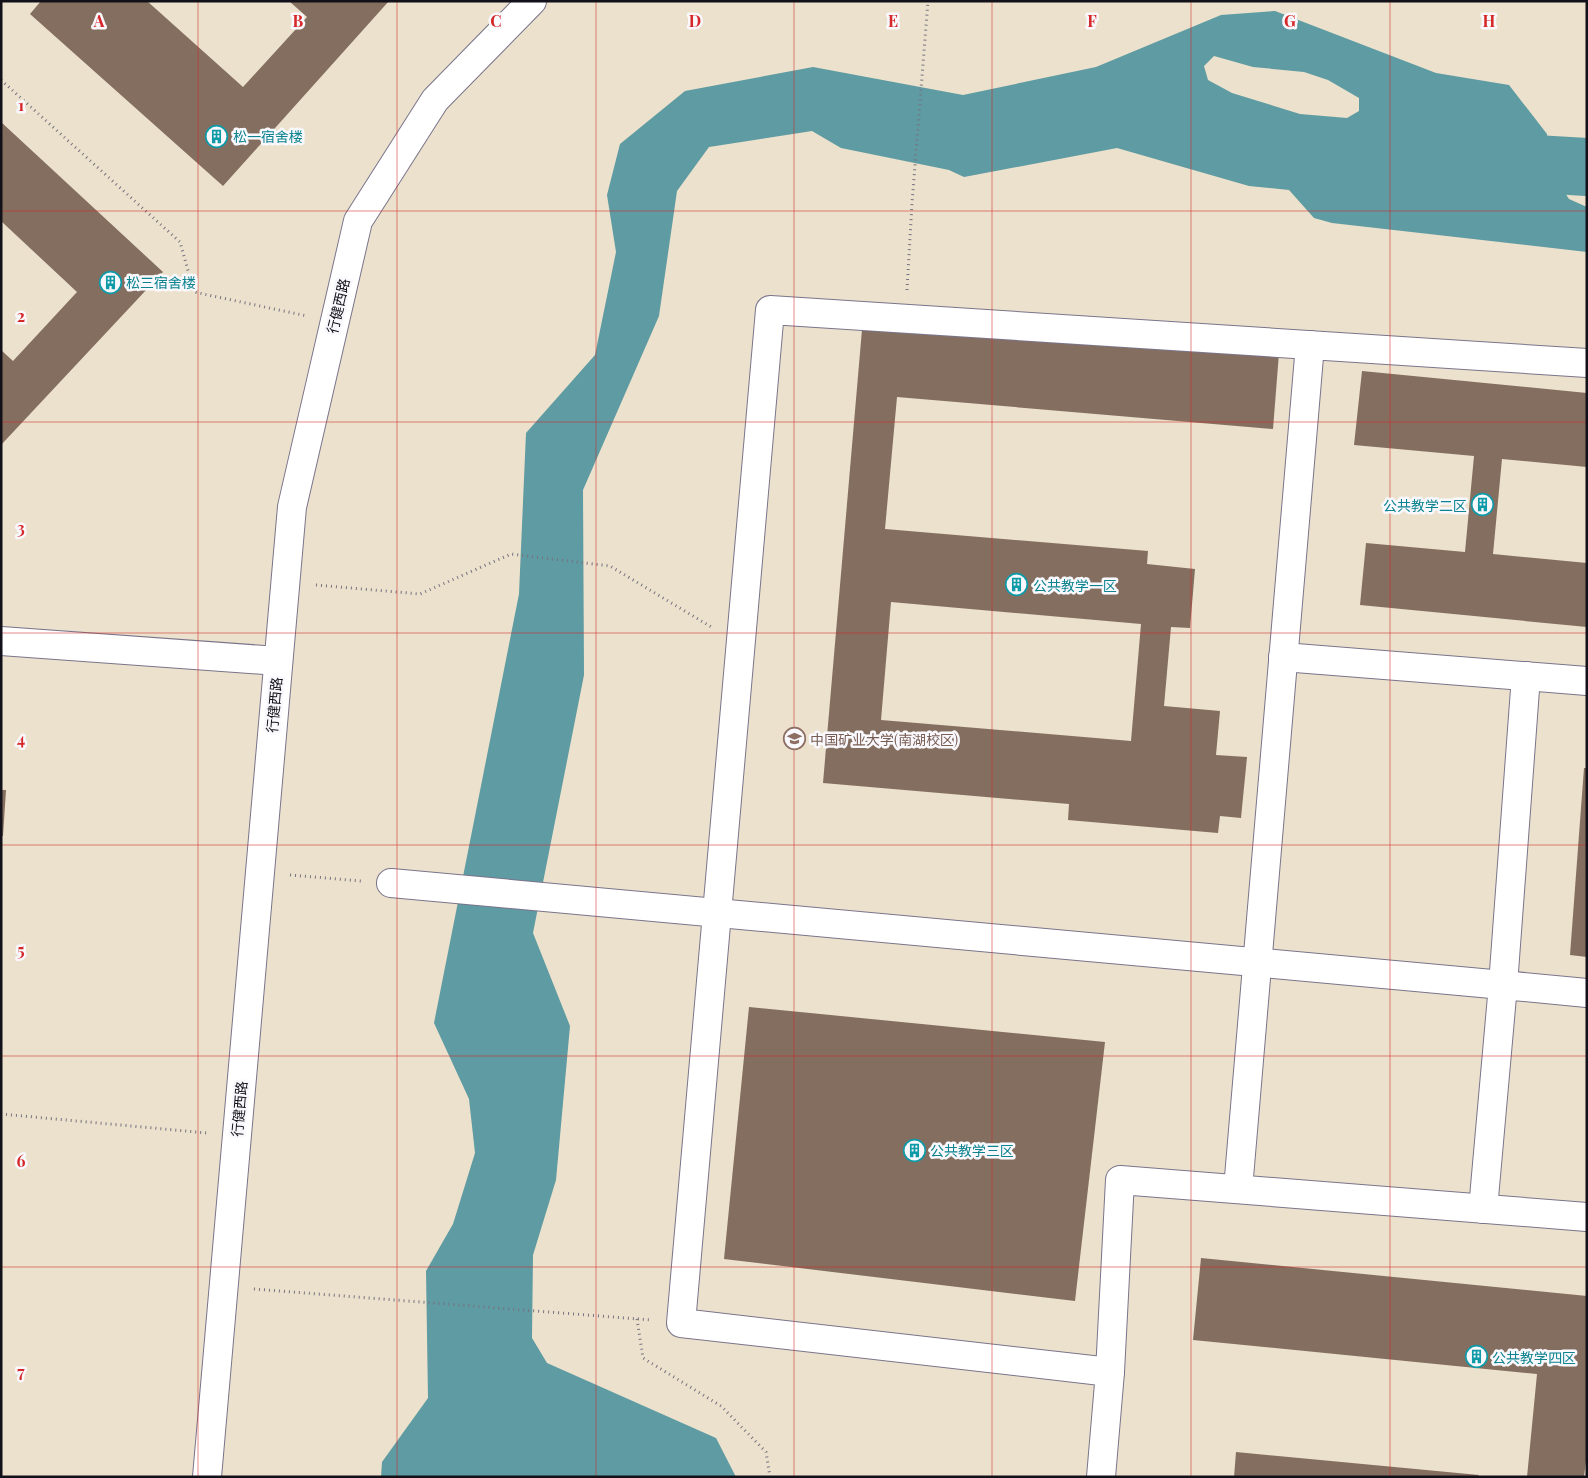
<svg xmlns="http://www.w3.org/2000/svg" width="1588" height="1478" viewBox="0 0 1588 1478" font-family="'Playfair Display','Noto Sans SC',serif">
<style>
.education{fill:#ebe1cc}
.water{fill:#5e9ba2;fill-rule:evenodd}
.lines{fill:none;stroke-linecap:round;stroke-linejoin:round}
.river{stroke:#5e9ba2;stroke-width:58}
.building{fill:#846e5f;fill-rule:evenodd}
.minor-casing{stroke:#7a748b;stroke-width:30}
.path{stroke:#767381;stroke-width:3;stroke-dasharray:1 4;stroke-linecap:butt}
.minor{stroke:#fff;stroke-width:28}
.grid{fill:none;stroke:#d62828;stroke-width:1;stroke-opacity:0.55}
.labels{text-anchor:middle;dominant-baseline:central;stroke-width:5;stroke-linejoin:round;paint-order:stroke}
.culture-label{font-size:14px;fill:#0d838f;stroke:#f9f8fd;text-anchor:start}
.street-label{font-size:14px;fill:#121018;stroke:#f9f8fd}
.education-label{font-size:14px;fill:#785e54;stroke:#f9f8fd;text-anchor:start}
.grid-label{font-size:16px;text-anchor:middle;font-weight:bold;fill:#d62828;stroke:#f9f8fd;stroke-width:5;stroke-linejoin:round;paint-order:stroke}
</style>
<rect width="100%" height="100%" fill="#ede8fd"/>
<!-- education -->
<rect class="education" x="1" y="1" width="1586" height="1476"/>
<!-- water -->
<path class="water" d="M1275,11L1436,73L1509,85L1547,134L1550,170L1569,199L1587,207V252L1332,223L1314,218L1289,190L1249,186L1117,148L964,177L949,170L841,148L812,131L709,147L677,191L659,316L583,490L584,675L533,933L570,1026L556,1180L533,1255L532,1338L547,1363L716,1438L736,1477H381L382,1462L428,1398L426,1271L453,1224L475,1153L469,1099L434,1023L519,594L526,433L595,355L616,252L607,195L620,144L685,91L813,67L963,95L1096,67L1221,15ZM1214,56L1253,67L1304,72L1328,80L1359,98V111L1347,118L1300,114L1232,93L1208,80L1204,66Z"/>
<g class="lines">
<!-- river -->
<path class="river" d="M1471,160L1587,167"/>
</g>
<!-- building -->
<g class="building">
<path d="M41,1H147L243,87L307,17L289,1H389L223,186L30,14Z"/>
<path d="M1,122L163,272L1,445V350L13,361L77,292L1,221Z"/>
<path d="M863,318L1279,353L1273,429L897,397L885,529L1148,551L1147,564L1195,569L1190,628L1171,627L1164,706L1220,711L1216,755L1247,757L1241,818L1220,816L1218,833L1068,820L1069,804L823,783ZM891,602L1141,624L1131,741L881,720Z"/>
<path d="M1362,371L1587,393V467L1502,459L1493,554L1587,563V627L1360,605L1366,543L1465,552L1474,456L1354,445Z"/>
<path d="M1584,768H1587V957L1570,955Z"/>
<path d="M1,790H6L3,836H1Z"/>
<path d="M749,1007L1105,1042L1075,1301L724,1259Z"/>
<path d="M1201,1258L1587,1296V1453L1584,1477H1527L1537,1374L1193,1340Z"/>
<path d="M1236,1452L1479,1475L1478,1477H1234Z"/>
</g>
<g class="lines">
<defs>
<g id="minor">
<path d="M1587,363L770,310L681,1323L1110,1372L1120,1180L1587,1217"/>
<path d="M1,641L278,661"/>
<path d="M1283,657L1587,681"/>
<path d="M391,883L1503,985L1526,676"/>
<path d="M1238,1189L1310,345"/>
<path d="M1483,1209L1503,985L1587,993"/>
<path d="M207,1477L292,507L358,221L435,100L532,1"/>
<path d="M1101,1477L1110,1372"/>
</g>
</defs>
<!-- minor casing -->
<use href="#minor" class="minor-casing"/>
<!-- path -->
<g class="path">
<path d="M1,80L180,242L194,292L307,316"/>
<path d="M907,290L912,203L928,1"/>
<path d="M316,585L420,594L511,554L610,566L713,628"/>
<path d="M290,875L361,881"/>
<path d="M1,1114L207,1133"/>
<path d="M254,1289L651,1320"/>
<path d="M637,1319L643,1358L721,1406L766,1452L770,1477"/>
</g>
<!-- minor -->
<use href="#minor" class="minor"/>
</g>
<!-- grid -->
<path class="grid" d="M198,1V1477M397,1V1477M596,1V1477M794,1V1477M992,1V1477M1191,1V1477M1390,1V1477M1,211H1587M1,422H1587M1,633H1587M1,845H1587M1,1056H1587M1,1267H1587"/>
<!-- icons -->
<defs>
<symbol id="building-ring" viewBox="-11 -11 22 22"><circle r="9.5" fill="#f9f8fd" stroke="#0f9aa8" stroke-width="1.5"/><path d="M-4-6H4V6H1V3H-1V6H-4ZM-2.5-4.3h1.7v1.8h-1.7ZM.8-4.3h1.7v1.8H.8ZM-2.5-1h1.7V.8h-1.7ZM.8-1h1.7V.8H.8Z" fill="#0f9aa8"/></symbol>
<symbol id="university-ring" viewBox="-11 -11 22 22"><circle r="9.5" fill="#f9f8fd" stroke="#8d6e63" stroke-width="1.5"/><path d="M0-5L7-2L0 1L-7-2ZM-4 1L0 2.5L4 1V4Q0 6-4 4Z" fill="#8d6e63"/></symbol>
</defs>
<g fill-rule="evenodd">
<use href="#building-ring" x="204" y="124" width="25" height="25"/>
<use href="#building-ring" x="98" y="270" width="25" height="25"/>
<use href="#building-ring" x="1470" y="492" width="25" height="25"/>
<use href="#building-ring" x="1004" y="572" width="25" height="25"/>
<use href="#university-ring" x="782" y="726" width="25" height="25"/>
<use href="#building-ring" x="902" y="1138" width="25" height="25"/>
<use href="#building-ring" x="1464" y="1344" width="25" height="25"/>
</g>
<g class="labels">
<!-- culture labels -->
<g class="culture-label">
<text x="233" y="136">松一宿舍楼</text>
<text x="126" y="282">松三宿舍楼</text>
<text x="1467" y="505" text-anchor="end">公共教学二区</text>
<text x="1033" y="585">公共教学一区</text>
<text x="930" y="1150">公共教学三区</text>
<text x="1492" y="1357">公共教学四区</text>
</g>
<!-- street labels -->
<g class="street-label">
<text transform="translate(338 306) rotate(-77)">行健西路</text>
<text transform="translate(274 705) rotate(-85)">行健西路</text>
<text transform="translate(239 1109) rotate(-85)">行健西路</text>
</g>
<!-- education labels -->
<g class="education-label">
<text x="810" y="739">中国矿业大学(南湖校区)</text>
</g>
</g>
<g class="grid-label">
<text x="99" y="27">A</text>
<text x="298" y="27">B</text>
<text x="496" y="27">C</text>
<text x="695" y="27">D</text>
<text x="893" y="27">E</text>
<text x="1092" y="27">F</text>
<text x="1290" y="27">G</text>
<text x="1489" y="27">H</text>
<text x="21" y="111">1</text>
<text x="21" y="322">2</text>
<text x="21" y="534">3</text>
<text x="21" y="745">4</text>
<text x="21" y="956">5</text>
<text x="21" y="1167">6</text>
<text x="21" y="1378">7</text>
</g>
<!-- border -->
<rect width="1588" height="1478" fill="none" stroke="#121018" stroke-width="5"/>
</svg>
